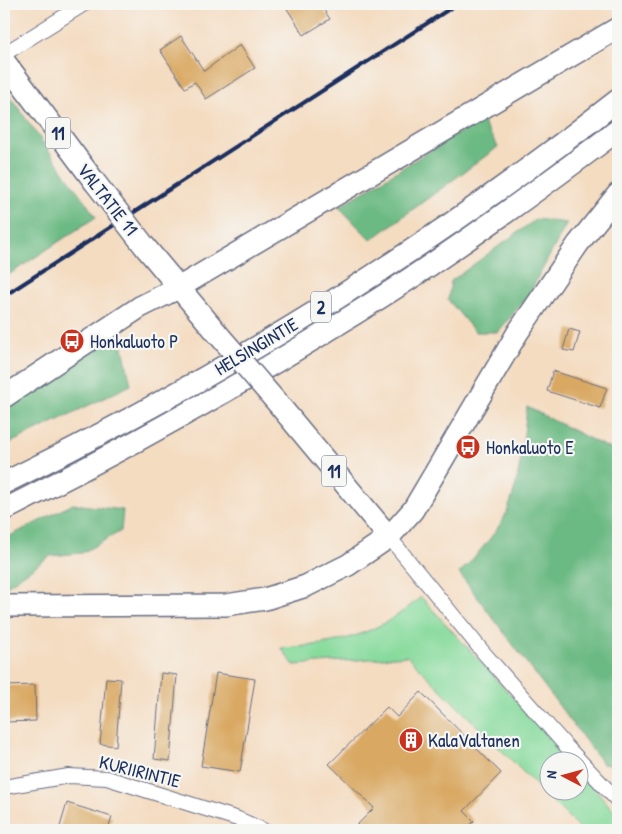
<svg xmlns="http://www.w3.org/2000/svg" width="622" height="834" viewBox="0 0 622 834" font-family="'Patrick Hand',sans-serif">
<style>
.green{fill:#86da9b;stroke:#50847c}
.forest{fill:#6cba83;stroke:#447470}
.building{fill:#d9a862}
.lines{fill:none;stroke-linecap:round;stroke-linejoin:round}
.minor-casing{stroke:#676c81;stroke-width:16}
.highway-casing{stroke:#676c81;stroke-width:24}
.minor{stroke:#fff;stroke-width:14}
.highway{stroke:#fff;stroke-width:21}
.rail{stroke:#1b2f5e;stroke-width:4}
.highway-bridge-casing{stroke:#676c81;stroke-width:24;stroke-linecap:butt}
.highway-bridge{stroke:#fff;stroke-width:21}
.labels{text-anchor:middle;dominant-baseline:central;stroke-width:4.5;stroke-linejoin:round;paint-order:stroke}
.shield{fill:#f6f6f2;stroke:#5d6b8a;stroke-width:1}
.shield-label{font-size:18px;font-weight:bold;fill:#1b2f5e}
.street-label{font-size:19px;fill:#1b2f5e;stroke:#f6f6f2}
.poi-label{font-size:19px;fill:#1b2f5e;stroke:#f6f6f2;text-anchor:start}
</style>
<rect width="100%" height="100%" fill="#f6f6f2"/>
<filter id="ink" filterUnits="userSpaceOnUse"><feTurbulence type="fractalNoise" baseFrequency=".02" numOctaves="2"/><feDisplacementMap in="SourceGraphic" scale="10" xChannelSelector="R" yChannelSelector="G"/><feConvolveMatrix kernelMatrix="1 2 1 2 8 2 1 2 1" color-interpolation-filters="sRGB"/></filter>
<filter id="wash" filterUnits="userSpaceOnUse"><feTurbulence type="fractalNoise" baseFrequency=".0096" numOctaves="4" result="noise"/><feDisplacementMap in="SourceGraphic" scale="20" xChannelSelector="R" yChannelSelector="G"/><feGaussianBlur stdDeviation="1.12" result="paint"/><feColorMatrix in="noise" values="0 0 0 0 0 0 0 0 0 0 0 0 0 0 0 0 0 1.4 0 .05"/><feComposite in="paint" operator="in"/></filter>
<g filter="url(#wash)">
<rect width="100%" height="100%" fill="#f4dcc1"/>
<!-- green -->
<path class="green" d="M421,597L571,761L550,762V792H580V771L618,816V830H581L407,656L294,665L281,648C338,645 377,635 421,597Z"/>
<!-- forest -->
<g class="forest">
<path d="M4,88L96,217L4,278Z"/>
<path d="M481,119L498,147L371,240L339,207Z"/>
<path d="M536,219L567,223L528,296L498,332H475L448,300L451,281Z"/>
<path d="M120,333L131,385L4,446V408Z"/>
<path d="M527,407L618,453V766L603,764L459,573C474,559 501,528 508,509C521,477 523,441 527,407Z"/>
<path d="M73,504L123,510L121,531L82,553L50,556L4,588V539Z"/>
</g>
<g id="blocks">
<!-- building -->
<g class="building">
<path d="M284,4H320L330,19L304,35Z"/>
<path d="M181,36L204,71L240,45L255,68L206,99L195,82L185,88L160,50Z"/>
<path d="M569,329L580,332L574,352L563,350Z"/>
<path d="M553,371L607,388L600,408L547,391Z"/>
<path d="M161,673L177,675L170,761L154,759Z"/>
<path d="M216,673L255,679L240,772L201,766Z"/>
<path d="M106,678L121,679L116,746L100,744Z"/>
<path d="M35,685L36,721L4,722V686Z"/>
<path d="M421,692L501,773L464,811L474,821L465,830H352L374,808L329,764L387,707L397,717Z"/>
<path d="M67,803L112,817L108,830H59Z"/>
</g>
</g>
</g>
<g filter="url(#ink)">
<use href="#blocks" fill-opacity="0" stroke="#676c81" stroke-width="1"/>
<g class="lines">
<defs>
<g id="minor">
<path d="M4,54L84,4"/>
<path d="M389,537L483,652L566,746L618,801"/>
<path d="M4,787L69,776L107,778L238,819L263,830"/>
</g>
<g id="highway">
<path d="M4,61L94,181"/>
<path d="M146,248L217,333"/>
<path d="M4,397L140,307L178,288L618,28"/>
<path d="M280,406L389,537"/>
<path d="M4,483C219,378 430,249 618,100"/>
<path d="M4,510C138,443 268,370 394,289C471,239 545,185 618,130"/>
<path d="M4,606L226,605L265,599L306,586L348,565L389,537L413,510L518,332L578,244L618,194"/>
</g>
</defs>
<!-- minor casing -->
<use href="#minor" class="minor-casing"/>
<!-- highway casing -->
<use href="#highway" class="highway-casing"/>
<!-- minor -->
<use href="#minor" class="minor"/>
<!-- highway -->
<use href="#highway" class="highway"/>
<!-- rail -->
<path class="rail" d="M4,296L457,4"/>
<defs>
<g id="highway-bridge">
<path d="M94,181L146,248"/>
<path d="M217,333L280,406"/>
</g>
</defs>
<!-- highway-bridge casing -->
<use href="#highway-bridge" class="highway-bridge-casing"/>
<!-- highway-bridge -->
<use href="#highway-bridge" class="highway-bridge"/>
</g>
</g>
<!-- icons -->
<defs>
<symbol id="bus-disc" viewBox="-11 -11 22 22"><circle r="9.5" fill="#c8321e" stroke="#f6f6f2"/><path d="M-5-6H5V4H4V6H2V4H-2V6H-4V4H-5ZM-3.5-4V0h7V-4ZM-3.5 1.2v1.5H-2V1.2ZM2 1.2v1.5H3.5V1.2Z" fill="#fff"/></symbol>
<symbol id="building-disc" viewBox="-11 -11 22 22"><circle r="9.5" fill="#c8321e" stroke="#f6f6f2"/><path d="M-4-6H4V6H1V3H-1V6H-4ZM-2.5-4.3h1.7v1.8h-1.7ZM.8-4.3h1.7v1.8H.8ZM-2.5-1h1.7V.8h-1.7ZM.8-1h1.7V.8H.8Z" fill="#fff"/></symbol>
</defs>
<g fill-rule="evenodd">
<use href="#bus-disc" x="58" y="327" width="28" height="28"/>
<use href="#bus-disc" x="454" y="433" width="28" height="28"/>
<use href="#building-disc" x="397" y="726" width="28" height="28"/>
</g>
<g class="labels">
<!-- shield labels -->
<g class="shield">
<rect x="45.5" y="117.5" width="25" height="31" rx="4"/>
<rect x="311" y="291.5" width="20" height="31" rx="4"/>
<rect x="321.5" y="455.5" width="25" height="31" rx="4"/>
</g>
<g class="shield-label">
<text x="58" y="133">11</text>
<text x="321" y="307">2</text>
<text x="334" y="471">11</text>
</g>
<!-- street labels -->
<g class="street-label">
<text transform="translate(108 199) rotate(52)">VALTATIE 11</text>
<text transform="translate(256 346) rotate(-31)">HELSINGINTIE</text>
<text transform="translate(140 771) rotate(14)">KURIIRINTIE</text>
</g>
<!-- poi labels -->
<g class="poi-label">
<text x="90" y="341">Honkaluoto P</text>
<text x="486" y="447">Honkaluoto E</text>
<text x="428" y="740">KalaValtanen</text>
</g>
</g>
<!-- margin -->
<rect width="622" height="834" fill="none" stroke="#f6f6f2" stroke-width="20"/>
<!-- north arrow -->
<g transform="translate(564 776) rotate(276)"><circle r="24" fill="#f6f6f2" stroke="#9ea6b7"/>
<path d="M0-4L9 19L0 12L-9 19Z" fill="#c8321e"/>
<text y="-8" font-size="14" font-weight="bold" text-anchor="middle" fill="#1b2f5e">N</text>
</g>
</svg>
